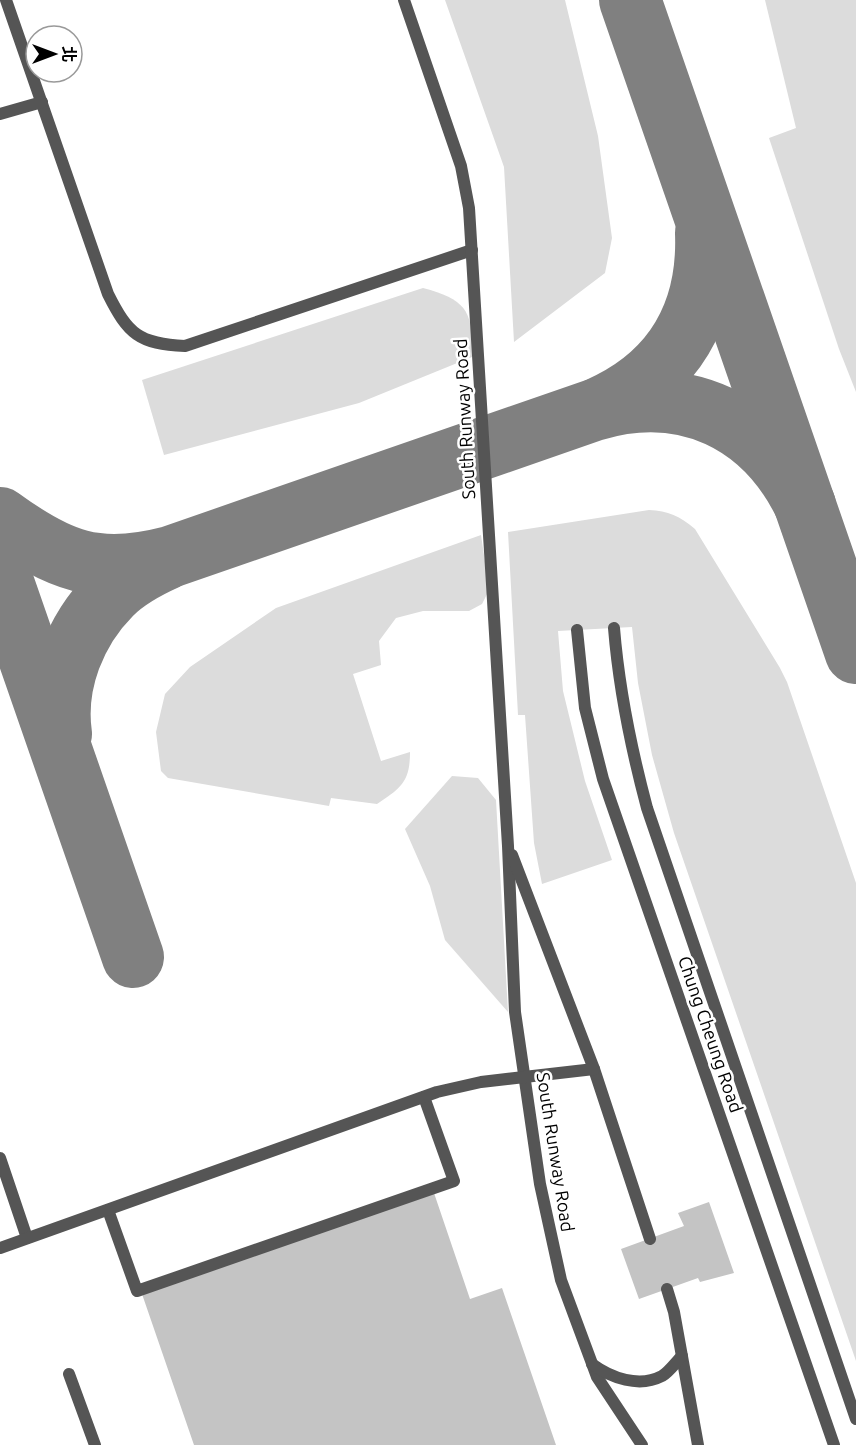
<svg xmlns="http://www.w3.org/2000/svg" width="856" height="1445" viewBox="0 0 856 1445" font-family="Ubuntu,'Noto Sans TC',sans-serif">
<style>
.green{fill:#dcdcdc}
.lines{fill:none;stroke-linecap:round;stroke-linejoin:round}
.taxiway{stroke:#808080;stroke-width:62}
.building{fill:#c4c4c4}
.lane{stroke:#555;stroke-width:12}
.labels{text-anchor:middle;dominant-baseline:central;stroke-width:5;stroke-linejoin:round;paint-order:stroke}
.street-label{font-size:18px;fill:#000;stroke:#fff}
</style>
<rect width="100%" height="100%" fill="#fff"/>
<!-- green -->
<g class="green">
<path d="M445,0H565L598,136L612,238L605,273L514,342L504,167Z"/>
<path d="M765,0H856V392L839,349L769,138L796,128Z"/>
<path d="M423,288C468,300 473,312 472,357L359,403L164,455L142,380Z"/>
<path d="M649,510C668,511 680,516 695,529L780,668L787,682L856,883V1361L674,833L652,755L638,683L632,627L558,631L563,691L585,781L612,860L542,884L534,843L525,715H518L508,532Z"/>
<path d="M481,535L488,582L487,594L482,604L469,611H423L396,618L379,641L381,665L353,674L381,761L410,752C410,782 401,788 377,804L331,798L329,806L168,778L161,771L156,732L165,694L190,667L276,608Z"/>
<path d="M452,776L478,778L496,800L508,1012L445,940L430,886L405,829Z"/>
</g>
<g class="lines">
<!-- taxiway -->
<g class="taxiway">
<path d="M630,0L856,653"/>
<path d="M599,408C674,375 709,314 706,233"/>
<path d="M0,518C59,561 97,576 170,557L594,410C685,383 764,421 805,505"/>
<path d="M0,574L133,957"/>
<path d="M61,734C54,683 75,630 111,594C127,578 146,568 166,559"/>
</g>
</g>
<!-- building -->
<g class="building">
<path d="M434,1193L470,1299L502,1288L556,1445H194L142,1294Z"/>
<path d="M709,1202L734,1273L700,1282L698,1278L639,1299L621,1249L684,1226L678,1213Z"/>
</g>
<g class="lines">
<!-- lane -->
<g class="lane">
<path d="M6,0L108,294C128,334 139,344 185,346L472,250"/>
<path d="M404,0L461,166L469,208L508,846L515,1012L540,1184L561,1280L597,1377L642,1445"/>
<path d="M0,114L42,102"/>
<path d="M614,628C619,690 631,748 647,808L856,1419"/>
<path d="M577,630L585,708L603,779L834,1445"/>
<path d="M512,855L594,1069L650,1239"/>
<path d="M0,1158L27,1238"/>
<path d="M108,1210L137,1291L454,1181L424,1097"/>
<path d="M0,1248L437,1092L481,1082L594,1069"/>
<path d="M667,1289L674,1312L698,1445"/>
<path d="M592,1364C611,1378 639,1388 662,1376C669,1372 676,1362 682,1356"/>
<path d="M69,1374L95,1445"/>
</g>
</g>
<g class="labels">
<!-- street labels -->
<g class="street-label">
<text transform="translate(464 419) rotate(-93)">South Runway Road</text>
<text transform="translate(711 1034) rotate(71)">Chung Cheung Road</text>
<text transform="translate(556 1152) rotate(81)">South Runway Road</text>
</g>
</g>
<!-- north arrow -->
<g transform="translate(54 54) rotate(90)"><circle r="28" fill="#ffffff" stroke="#999999" stroke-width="1.5"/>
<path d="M0-4.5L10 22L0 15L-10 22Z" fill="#000000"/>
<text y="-9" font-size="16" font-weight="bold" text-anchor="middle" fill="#000000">北</text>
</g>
</svg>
